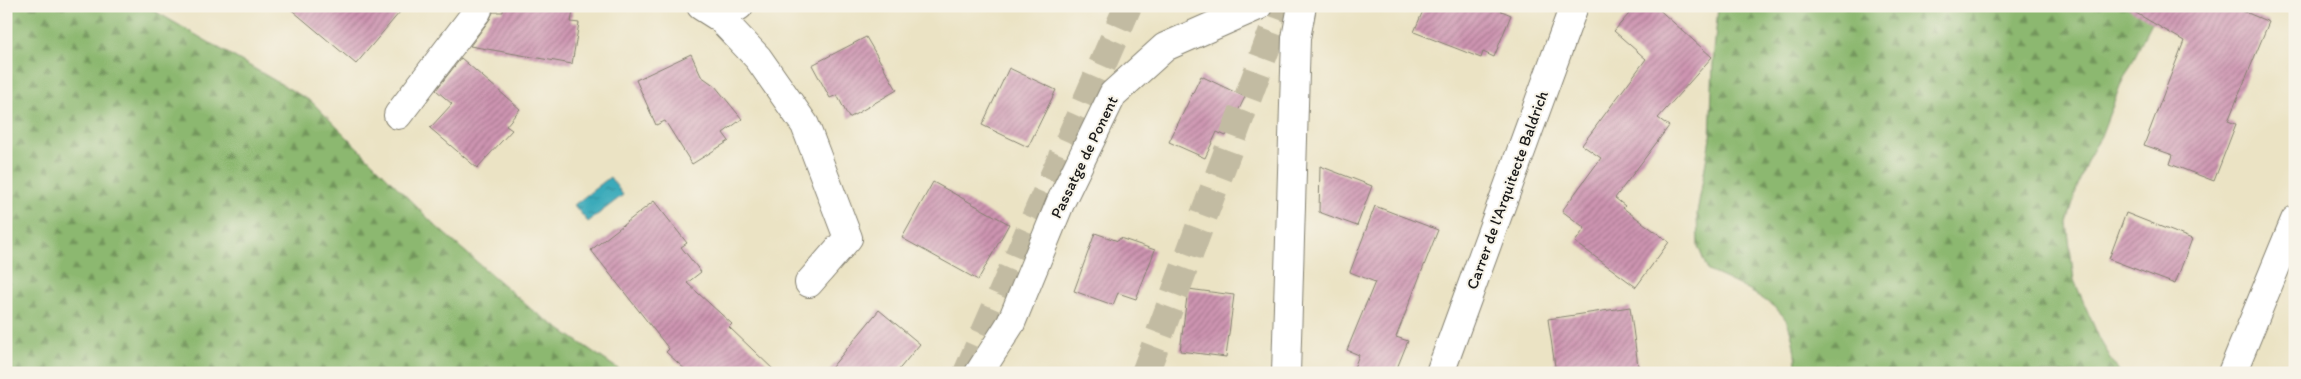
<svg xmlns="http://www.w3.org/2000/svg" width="2301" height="379" viewBox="0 0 2301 379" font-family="Itim,sans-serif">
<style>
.forest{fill:url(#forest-firs);stroke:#546a46}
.water{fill:url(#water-ripples);stroke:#2c636b}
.building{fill:url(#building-hatch)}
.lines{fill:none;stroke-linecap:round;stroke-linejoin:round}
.highway-tunnel{stroke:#c2bba2;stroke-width:28;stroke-dasharray:28 14;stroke-linecap:butt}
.minor-casing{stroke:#848070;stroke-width:30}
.minor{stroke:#fff;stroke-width:28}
.labels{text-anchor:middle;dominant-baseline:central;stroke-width:4;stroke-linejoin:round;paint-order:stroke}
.street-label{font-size:16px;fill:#1c1c1c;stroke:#f7f3e8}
</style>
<defs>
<pattern id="forest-firs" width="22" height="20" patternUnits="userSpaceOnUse" patternTransform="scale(1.25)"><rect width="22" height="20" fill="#8cb870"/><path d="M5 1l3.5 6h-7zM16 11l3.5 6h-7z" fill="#72955b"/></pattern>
<pattern id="water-ripples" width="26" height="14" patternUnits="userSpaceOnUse" patternTransform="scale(1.25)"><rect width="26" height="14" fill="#3baaba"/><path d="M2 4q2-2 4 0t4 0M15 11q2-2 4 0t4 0" fill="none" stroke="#318a96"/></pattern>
<pattern id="building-hatch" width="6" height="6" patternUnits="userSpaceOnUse" patternTransform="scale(1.25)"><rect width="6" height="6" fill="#cd94b1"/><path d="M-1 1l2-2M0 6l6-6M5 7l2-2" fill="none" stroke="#a6788f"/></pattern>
</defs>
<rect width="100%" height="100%" fill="#f7f3e8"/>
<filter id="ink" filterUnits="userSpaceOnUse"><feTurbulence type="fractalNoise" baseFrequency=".02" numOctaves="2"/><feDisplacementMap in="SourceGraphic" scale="10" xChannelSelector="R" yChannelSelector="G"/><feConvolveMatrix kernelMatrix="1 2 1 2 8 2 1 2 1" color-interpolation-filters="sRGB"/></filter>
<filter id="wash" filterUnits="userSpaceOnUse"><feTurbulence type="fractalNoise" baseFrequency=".0096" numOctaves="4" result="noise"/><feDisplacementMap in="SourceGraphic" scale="20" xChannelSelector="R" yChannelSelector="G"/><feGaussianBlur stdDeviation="1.12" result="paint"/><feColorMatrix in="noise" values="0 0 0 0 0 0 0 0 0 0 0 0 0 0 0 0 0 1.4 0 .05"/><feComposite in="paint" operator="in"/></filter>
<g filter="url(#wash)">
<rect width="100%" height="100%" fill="#ebe3c4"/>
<!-- forest -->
<g class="forest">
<path d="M6,6H146L312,102L438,228L532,310L624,373H6Z"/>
<path d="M1718,6H2160L2120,86L2101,136L2088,159L2077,188L2067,223L2074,280L2100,340L2120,373H1797C1795,356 1794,335 1786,320C1774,300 1729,280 1708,271L1698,246L1697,213L1710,138L1713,63Z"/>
</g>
<!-- water -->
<path class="water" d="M610,177L623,195L588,222L574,205Z"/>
<g id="blocks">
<!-- building -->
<g class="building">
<path d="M287,6H405L356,64Z"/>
<path d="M504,6H574L571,22L579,23L572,64L470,46L490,19L493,12H503Z"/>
<path d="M1425,6H1490L1511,15L1494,57L1483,52L1481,58L1414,32Z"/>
<path d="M1636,6H1655L1712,57L1658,118L1669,126L1615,198L1625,206L1623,208L1669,242L1636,287L1575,242L1585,228L1562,211L1601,158L1582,145L1646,59L1614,31Z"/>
<path d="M2124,6H2231L2269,22L2228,121L2236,124L2214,181L2170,164L2173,155L2144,145L2184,41Z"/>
<path d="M866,37L897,90L849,118L837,95L830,98L812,65Z"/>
<path d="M691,54L701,76L715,86L742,119L723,133L729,141L692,164L665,121L656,125L636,80Z"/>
<path d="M461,58L520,109L506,126L512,130L477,168L430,128L452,104L436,90Z"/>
<path d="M1009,68L1056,90L1028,147L982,125Z"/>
<path d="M1201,76L1245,97L1226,136L1217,132L1205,158L1169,142Z"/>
<path d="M1320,166L1372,186L1357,226L1319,212Z"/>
<path d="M933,182L1009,224L978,280L902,238Z"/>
<path d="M654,201L687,243L681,247L701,272L687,283L732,324L729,327L777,373H689L666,352L669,349L591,250Z"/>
<path d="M1375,206L1438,230L1396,337L1408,341L1395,373H1352L1359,355L1347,350L1375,282L1350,272Z"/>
<path d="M2126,213L2192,239L2175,284L2109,259Z"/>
<path d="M1095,233L1118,241L1120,238L1155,250L1136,299L1118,293L1113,305L1074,291Z"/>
<path d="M1188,289L1234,295L1226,357L1180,351Z"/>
<path d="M1630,307L1639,373H1556L1548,319Z"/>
<path d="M879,310L920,344L896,373H827Z"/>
</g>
</g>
</g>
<g filter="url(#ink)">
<use href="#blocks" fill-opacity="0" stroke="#848070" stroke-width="1"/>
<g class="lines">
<!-- highway-tunnel -->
<g class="highway-tunnel">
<path d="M967,373L1128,6"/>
<path d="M1145,373L1282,6"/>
</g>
<defs>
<g id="minor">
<path d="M701,6L720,18L739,6"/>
<path d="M720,18L758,58L805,125L848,238L809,283"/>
<path d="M398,115L478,10L474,6"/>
<path d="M979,373L1011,323L1061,201L1113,94L1165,47L1258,6"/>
<path d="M1286,373L1296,38L1302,6"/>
<path d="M1440,373L1574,6"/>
<path d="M2232,373L2295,220"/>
</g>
</defs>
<!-- minor casing -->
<use href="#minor" class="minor-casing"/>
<!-- minor -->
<use href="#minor" class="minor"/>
</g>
</g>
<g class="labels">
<!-- street labels -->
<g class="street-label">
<text transform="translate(1084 157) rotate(-64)">Passatge de Ponent</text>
<text transform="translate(1507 190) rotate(-70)">Carrer de l'Arquitecte Baldrich</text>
</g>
</g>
<!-- margin -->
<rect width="2301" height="379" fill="none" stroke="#f7f3e8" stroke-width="25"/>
</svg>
